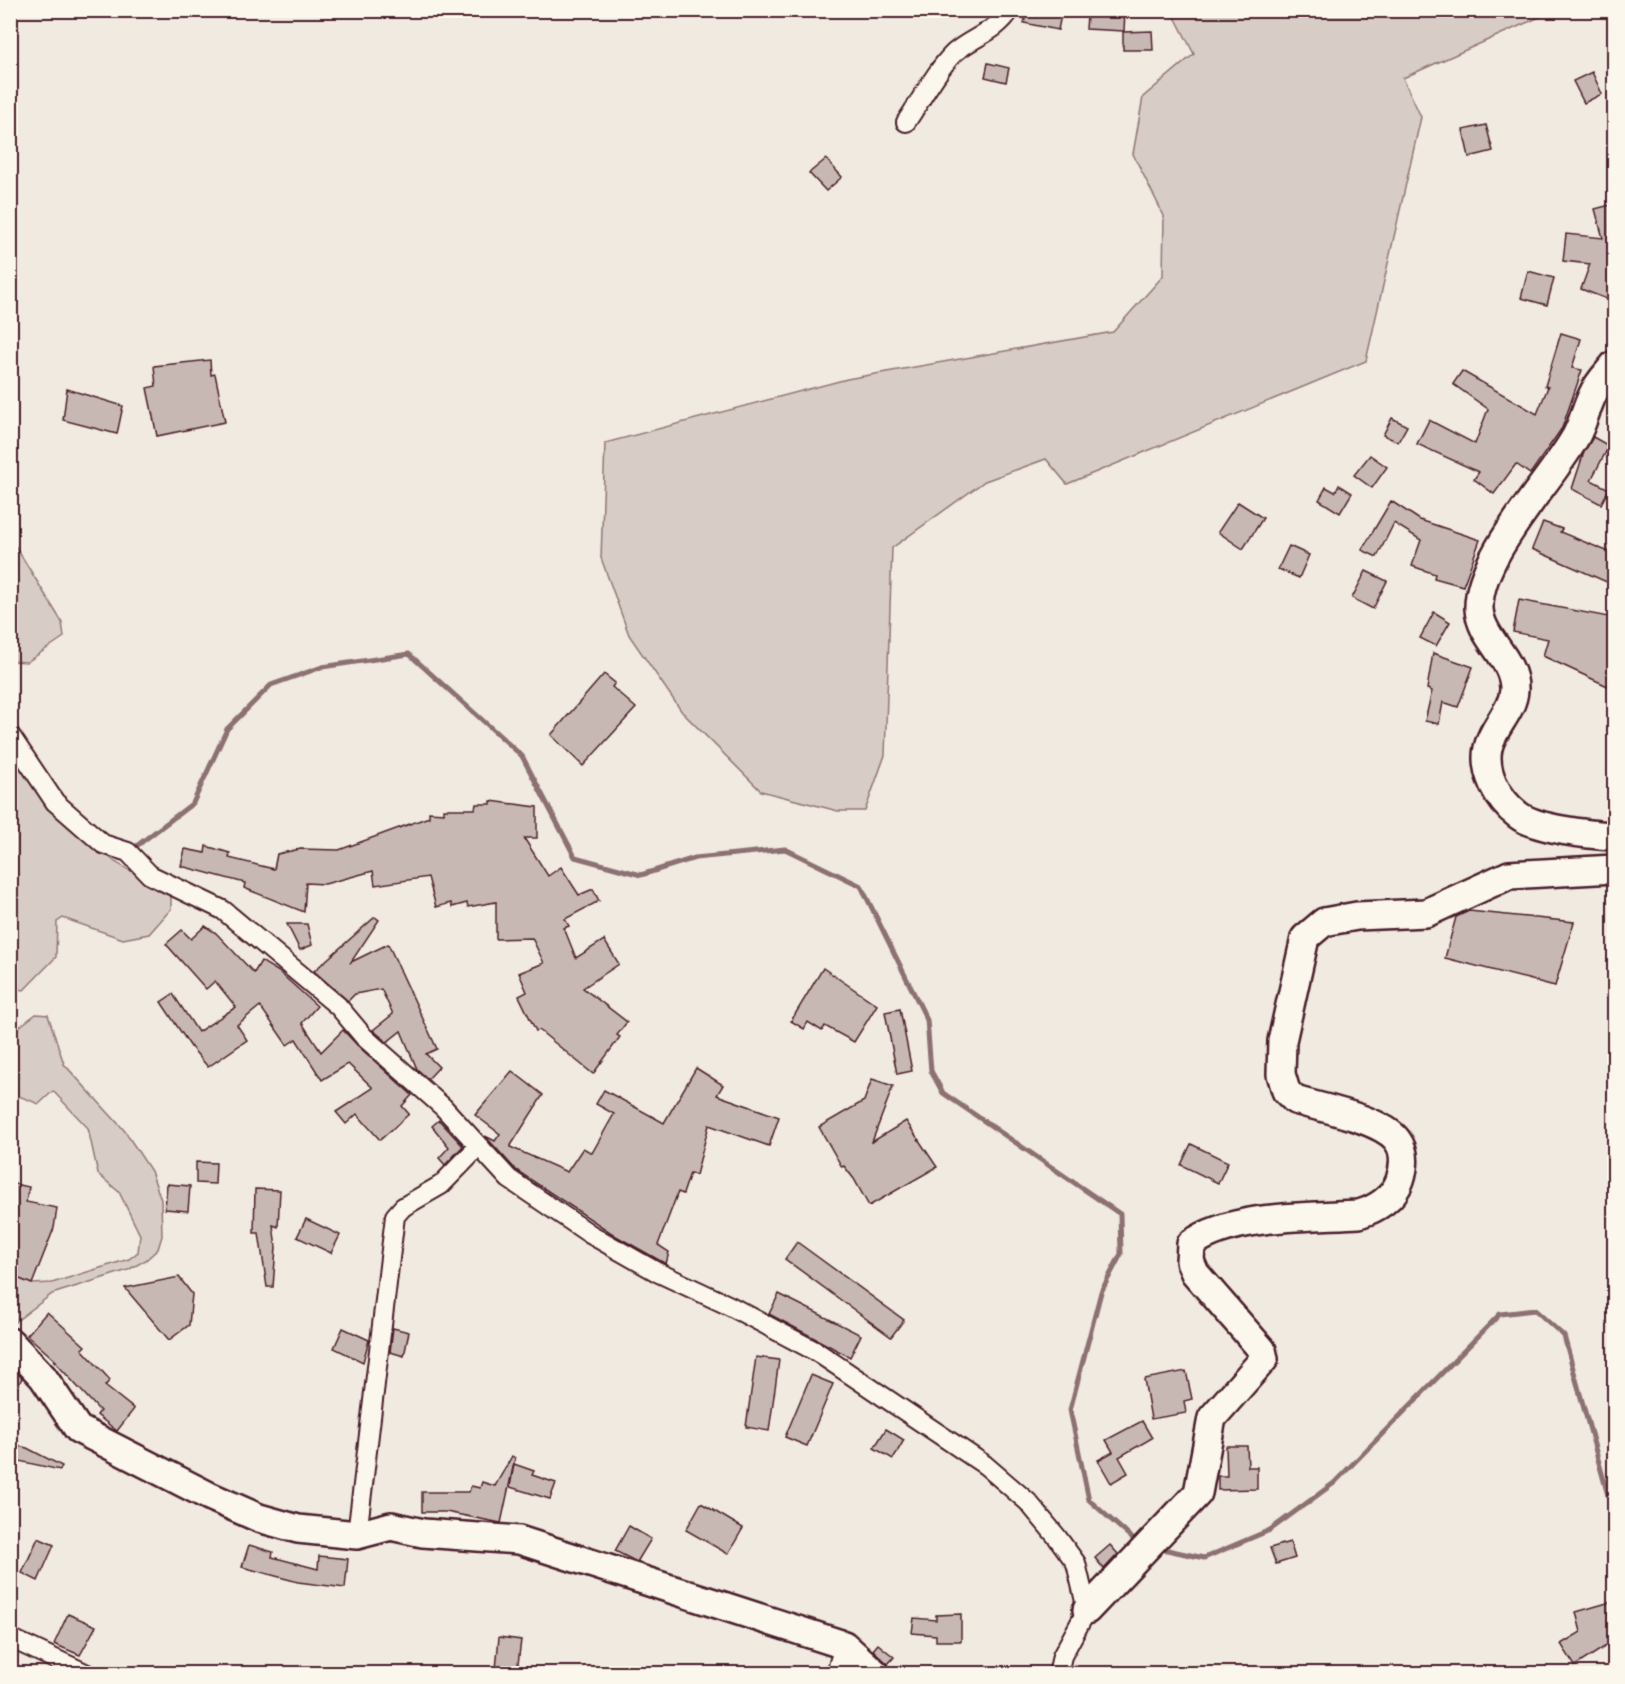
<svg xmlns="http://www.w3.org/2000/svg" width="1625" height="1684" viewBox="0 0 1625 1684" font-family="'Comic Neue',sans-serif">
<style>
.green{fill:#d8ccc6;stroke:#917678;stroke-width:1.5}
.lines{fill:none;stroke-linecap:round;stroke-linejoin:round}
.stream{stroke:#8c6f72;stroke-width:5}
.building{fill:#c8b8b3;stroke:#4a1f2b;stroke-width:1.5}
.street-casing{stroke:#4a1f2b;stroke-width:22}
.secondary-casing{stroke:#4a1f2b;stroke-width:32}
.street{stroke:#fbf7ec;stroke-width:18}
.secondary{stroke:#fbf7ec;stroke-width:27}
</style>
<rect width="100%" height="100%" fill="#f0eae0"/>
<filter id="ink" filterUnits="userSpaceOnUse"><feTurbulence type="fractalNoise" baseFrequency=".0167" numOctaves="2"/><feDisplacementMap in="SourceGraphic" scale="12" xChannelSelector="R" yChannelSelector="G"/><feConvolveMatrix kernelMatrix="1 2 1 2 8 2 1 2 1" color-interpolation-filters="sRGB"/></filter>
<g filter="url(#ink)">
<!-- green -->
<g class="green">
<path d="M1172,11H1553L1403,78L1421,117L1366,361L1067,484L1046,459L985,481L892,548L885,755L865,811H838L761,791L682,712L629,635L601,558L605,443L847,379L1113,332L1163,276L1164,216L1133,154L1143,97L1194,54Z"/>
<path d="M11,539L62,622L64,637L27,662L11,661Z"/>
<path d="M10,750L42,797L115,862L171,894V909L149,934L123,939L63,918L57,922L56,957L24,990L11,988Z"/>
<path d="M36,1014L48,1015L64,1064L124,1130L151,1171L161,1200L162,1236L158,1249L146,1260L128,1270L52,1294L11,1325L10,1275L32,1284L52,1283L129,1259L138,1252L140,1235L119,1192L98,1174L88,1128L53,1091L39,1104L11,1093V1033Z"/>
</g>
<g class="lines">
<!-- stream -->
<g class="stream">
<path d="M130,851L193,803L227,729L271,685L322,667L409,654L522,756L575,857L641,875L695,858L785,849L861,886L927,1020L931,1071L943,1093L1120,1214L1121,1254L1101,1292L1070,1410L1089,1500L1134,1540"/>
<path d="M1158,1548L1204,1558L1270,1530L1334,1483L1500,1314L1535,1310L1564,1336L1614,1517"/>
</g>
</g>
<!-- building -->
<g class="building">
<path d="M1027,10L1061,15L1058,30L1024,23Z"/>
<path d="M1106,10L1125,11L1124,31L1086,29L1087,15L1106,16Z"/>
<path d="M1152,31L1153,50H1123V32Z"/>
<path d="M988,63L1009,68L1006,82L985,77Z"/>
<path d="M1592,72L1602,94L1584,103L1573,81Z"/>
<path d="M1486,125L1493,151L1469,157L1463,130Z"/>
<path d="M826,159L842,177L826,191L809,173Z"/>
<path d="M1614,204V293L1612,301L1581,289L1590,264L1563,261L1566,234L1603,238L1595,209Z"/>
<path d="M1528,271L1554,278L1547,305L1521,298Z"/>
<path d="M1561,333L1581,339L1572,368L1582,370L1562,428L1530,474L1516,464L1494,494L1474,479L1479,472L1417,444L1429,420L1475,444L1488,409L1453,384L1462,371L1537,414L1548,387L1545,386Z"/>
<path d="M210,360L211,375L215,374L225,422L157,436L147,388L156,386L154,366Z"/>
<path d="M67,389L123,406L117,434L63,420Z"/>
<path d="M1392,418L1407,426L1398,442L1383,435Z"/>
<path d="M1593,437L1609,446L1591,480L1609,489L1601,504L1572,489L1584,452Z"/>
<path d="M1370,455L1387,467L1372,488L1354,475Z"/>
<path d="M1339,485L1352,493L1340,513L1319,500L1326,487L1335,492Z"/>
<path d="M1391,501L1420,520L1480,540L1463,586L1434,578L1435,574L1412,566L1421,540L1394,523L1377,557L1362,550Z"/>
<path d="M1238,502L1263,518L1243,549L1218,532Z"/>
<path d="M1543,522L1562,529L1560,532L1614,554V578L1611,577L1609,583L1532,549Z"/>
<path d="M1289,546L1309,555L1299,578L1278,569Z"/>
<path d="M1366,571L1387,581L1373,609L1352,598Z"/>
<path d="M1519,600L1614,618V689L1543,656L1548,639L1513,632Z"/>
<path d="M1434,612L1450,622L1436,646L1420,638Z"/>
<path d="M1433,653L1473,667L1458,707L1443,702L1439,724L1425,721L1432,691L1427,689Z"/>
<path d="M604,674L615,683L612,687L636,708L583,766L551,735Z"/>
<path d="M491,801L537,807V838H524L548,876L561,867L579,895L593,889L599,901L565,919L569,926L564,928L576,958L604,940L619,964L583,988L627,1022L617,1035L620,1037L593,1074L539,1030L536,1031L519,996L527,992L519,973L544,963L532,938L496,939V902L468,907L467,903L452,907L451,903L436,907L428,877L375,885L373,871L325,884L306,883L304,912L244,888L245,883L181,866L185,849L205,853L206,846L230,853L229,858L274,869L277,854L300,849L339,850L429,817V812L444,813V809H475L476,804H491Z"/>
<path d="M1469,911L1574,922L1555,986L1445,958L1456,917Z"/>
<path d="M375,917L379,920L351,962L388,944L437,1049L426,1054L439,1067L428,1079L417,1069L401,1031L387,1042L373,1030L393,1014L381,989L355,994L348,1001L314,971Z"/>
<path d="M287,924H307L312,945L300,950Z"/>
<path d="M205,926L216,933L254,973L261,961L279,972L317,1006L302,1023L321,1052L343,1030L344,1031L357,1045L412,1095L402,1106L409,1114L380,1140L357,1114L346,1124L336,1112L373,1088L348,1064L322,1080L296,1039L287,1045L260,1006L237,1025L247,1040L208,1067L191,1047L161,1002L173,994L198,1032L236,1007L215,981L206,989L166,944L182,930L191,939Z"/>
<path d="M823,968L877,1005L854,1042L825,1026L822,1031L808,1022L804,1029L791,1021Z"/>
<path d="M900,1009L912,1071L897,1074L885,1012Z"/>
<path d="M696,1068L723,1085L717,1095L779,1117L769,1146L709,1125L696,1175L690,1173L683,1194L678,1192L658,1245L669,1252L666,1264L616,1236L516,1170L485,1136L495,1141L500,1134L475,1115L512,1071L543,1095L510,1147L567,1172L583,1148L592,1153L614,1114L596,1104L604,1090L664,1123Z"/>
<path d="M872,1079L893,1086L872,1142L906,1121L937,1167L869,1206L854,1179L844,1166L842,1167L819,1127L864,1101Z"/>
<path d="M439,1120L463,1146L445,1165L439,1158L449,1147L432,1126Z"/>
<path d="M1191,1144L1228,1162L1218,1183L1181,1165Z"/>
<path d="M196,1162L216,1163L215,1184L196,1183Z"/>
<path d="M10,1183L29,1187L26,1202L57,1208L54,1228L32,1284L10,1275Z"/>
<path d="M167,1184L190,1186L188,1211L165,1209Z"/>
<path d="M255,1189L280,1190L278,1227L273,1225L276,1247L273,1287H267L259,1233H254Z"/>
<path d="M306,1219L340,1235L331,1253L297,1237Z"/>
<path d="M797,1242L904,1320L891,1337L785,1259Z"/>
<path d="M179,1277L192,1294L189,1325L169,1340L125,1288Z"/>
<path d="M779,1294L861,1335L850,1357L769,1314Z"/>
<path d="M47,1312L85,1346L82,1349L110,1380L105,1386L134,1409L117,1431L97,1415L100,1411L54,1361H56L27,1335Z"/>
<path d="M343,1328L369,1340L363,1362L334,1348Z"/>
<path d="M393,1328L409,1332L404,1356L390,1352Z"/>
<path d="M756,1357L779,1360L769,1431L746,1427Z"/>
<path d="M10,1365L22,1378L10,1401Z"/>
<path d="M1186,1371L1192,1399L1184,1401L1186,1413L1151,1419L1144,1379Z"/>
<path d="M811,1375L833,1384L807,1446L785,1437Z"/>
<path d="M1142,1421L1152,1438L1119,1457L1128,1473L1111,1483L1098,1460L1113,1452L1106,1440Z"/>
<path d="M886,1429L904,1440L893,1459L874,1448Z"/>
<path d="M10,1444L27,1448L62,1466L60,1470L10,1459Z"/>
<path d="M1226,1446H1247L1248,1467H1257V1489L1218,1490V1476H1227Z"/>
<path d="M512,1456L515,1458L501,1523L446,1512H422V1492H469L471,1486L480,1488L482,1482L495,1486Z"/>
<path d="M514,1464L534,1471L532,1475L556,1483L550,1499L510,1487Z"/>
<path d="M701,1503L743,1528L728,1554L686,1530Z"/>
<path d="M629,1526L651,1539L637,1562L615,1551Z"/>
<path d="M38,1538L54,1545L38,1581L22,1573Z"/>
<path d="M1290,1542L1295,1558L1276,1564L1270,1548Z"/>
<path d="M249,1545L273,1552L272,1557L318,1569L319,1556L348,1559L345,1588L298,1582L242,1567Z"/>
<path d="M1110,1545L1118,1554L1104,1569L1095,1558Z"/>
<path d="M1614,1601V1641L1575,1666L1561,1644L1581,1632L1576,1612Z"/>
<path d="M68,1614L96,1626L80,1655L54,1644Z"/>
<path d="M961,1614V1641H936V1635L912,1633L914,1618L936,1620V1615Z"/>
<path d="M499,1637L521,1640L517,1672L496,1669Z"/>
<path d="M878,1644L894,1657L888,1664L873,1650Z"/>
</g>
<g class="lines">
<defs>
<g id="street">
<path d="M906,122C920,102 937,69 954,53C972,37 997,32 1010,10"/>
<path d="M10,735L55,802L103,844L128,852L150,875L223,910L338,1006L364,1037L443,1107L509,1179L590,1234L657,1272L730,1306L817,1352L985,1465L1028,1502L1057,1537L1076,1563L1087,1610L1062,1656L1058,1674"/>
<path d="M357,1535L395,1216L403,1207L441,1185L478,1147"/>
<path d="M10,1638L87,1674"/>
<path d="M836,1674L844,1645"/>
</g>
<g id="secondary">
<path d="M1614,365C1607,374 1597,384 1593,394C1586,408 1583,423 1576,436C1550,483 1477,556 1479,609C1481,640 1515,658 1514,690C1513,711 1492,728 1488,748C1483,772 1498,800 1518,815C1536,829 1591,835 1614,836"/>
<path d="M10,1342L43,1377L78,1429L209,1496L259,1518L298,1529L357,1535L391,1526L423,1533L519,1540L844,1645L876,1674"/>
<path d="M1087,1610L1198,1493L1212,1418L1264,1359L1262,1350L1195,1273L1190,1261L1191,1244C1232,1214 1310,1217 1359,1214C1376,1209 1394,1198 1400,1180C1404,1168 1406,1152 1397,1140C1381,1119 1321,1108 1295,1100L1286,1091L1281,1074L1282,1041L1305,938L1324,922L1357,916L1426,913L1509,875L1614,869"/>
</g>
</defs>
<!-- street casing -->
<use href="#street" class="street-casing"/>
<!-- secondary casing -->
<use href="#secondary" class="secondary-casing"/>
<!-- street -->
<use href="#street" class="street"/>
<!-- secondary -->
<use href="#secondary" class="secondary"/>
</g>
</g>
<!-- margin -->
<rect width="1625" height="1684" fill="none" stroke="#fbf7ec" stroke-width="36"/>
<rect x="18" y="18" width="1589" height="1648" fill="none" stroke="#4a1f2b" stroke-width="2" filter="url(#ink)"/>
</svg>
